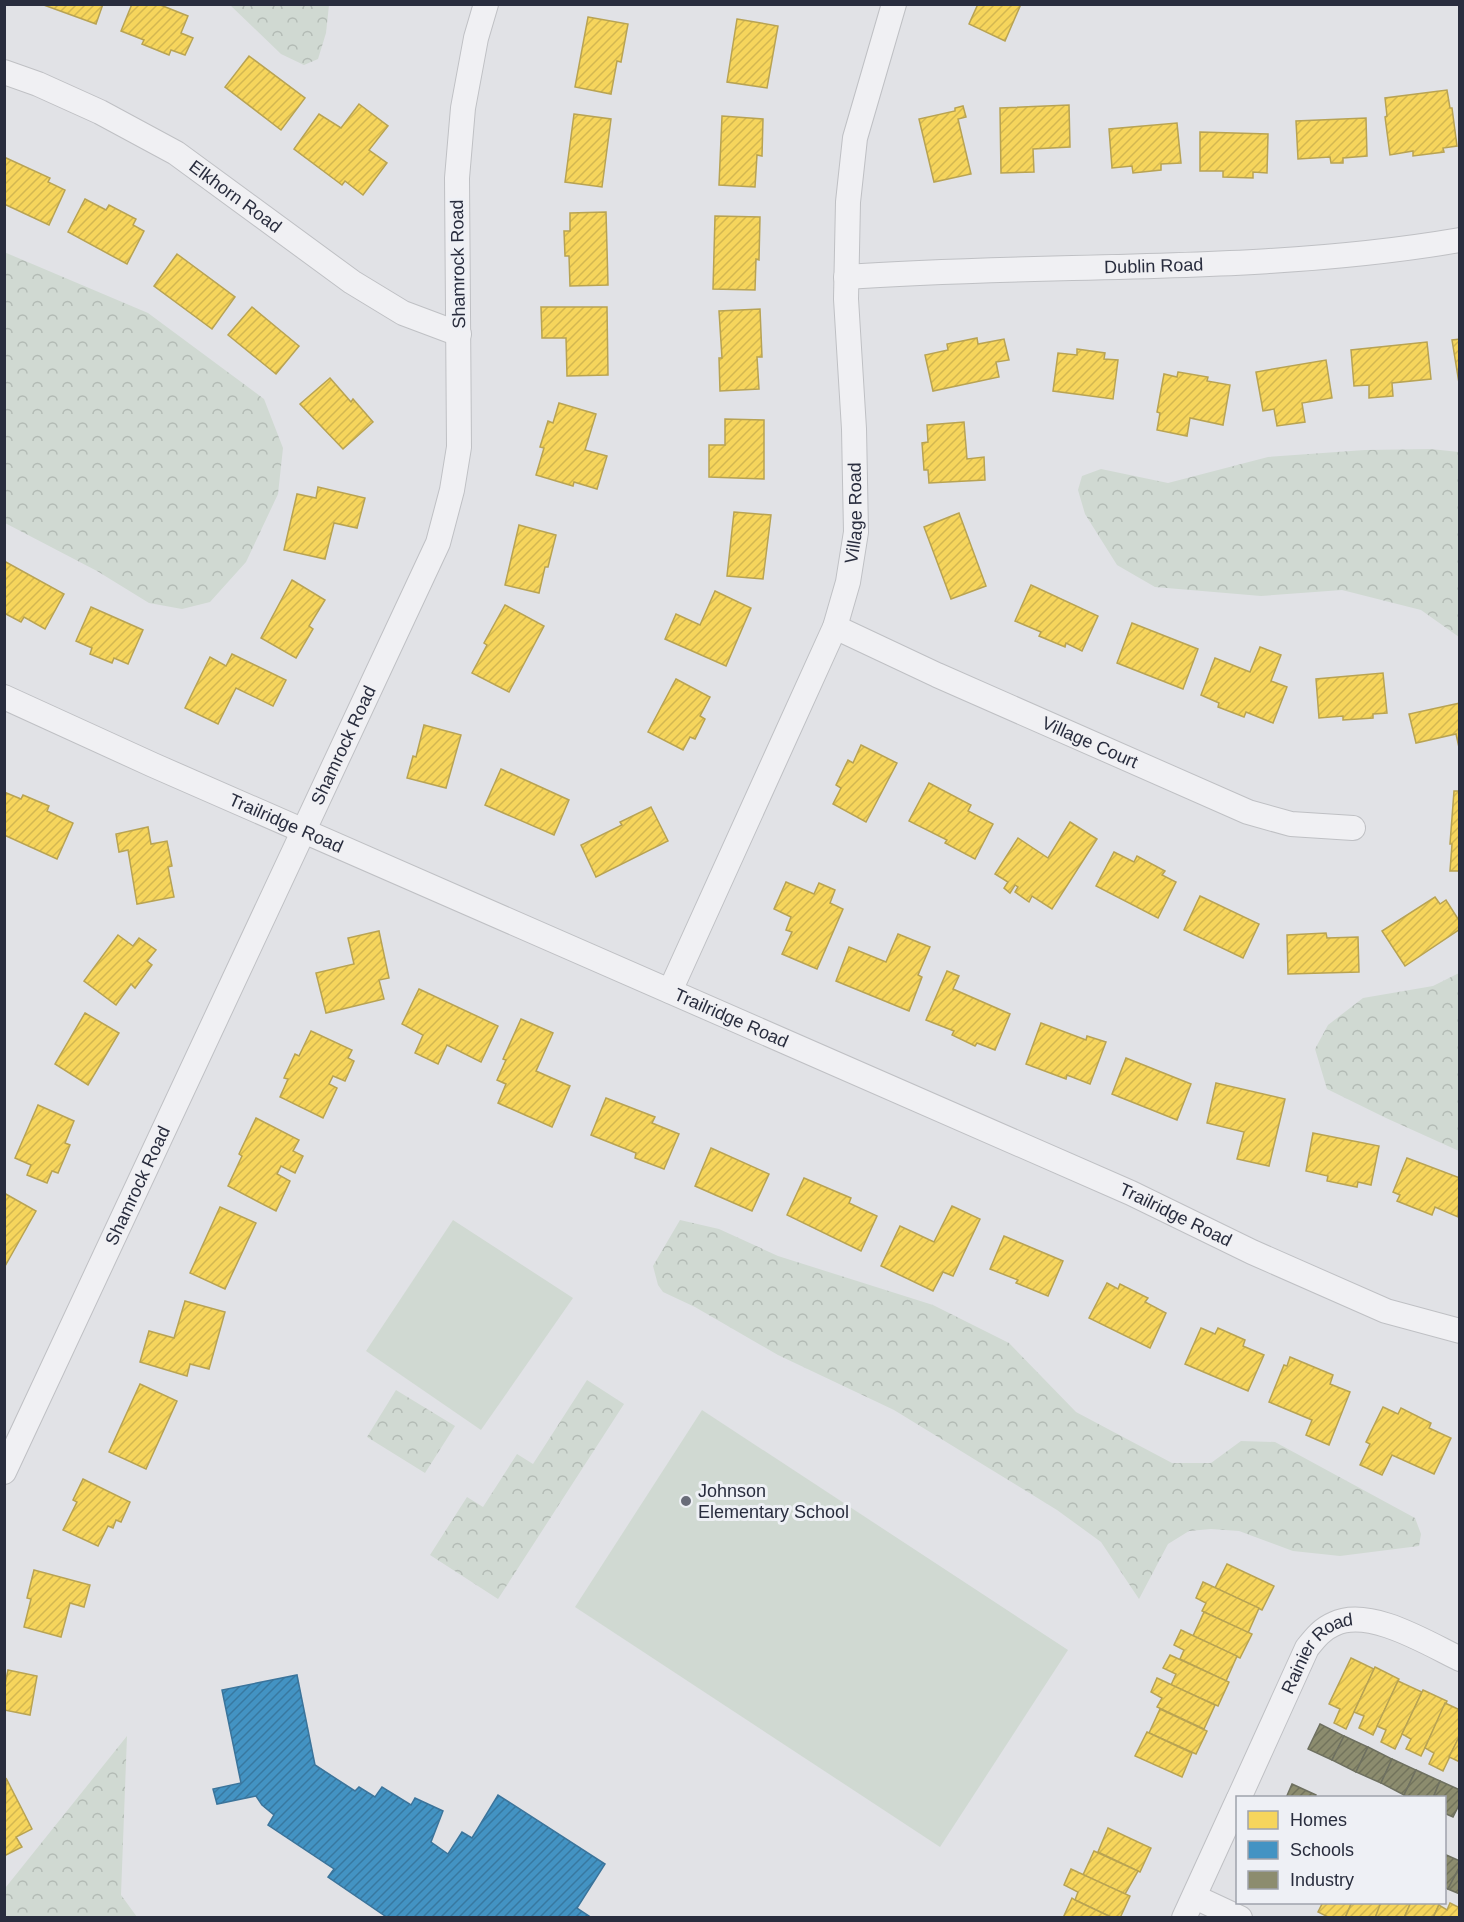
<svg xmlns="http://www.w3.org/2000/svg" width="1464" height="1922" viewBox="0 0 1464 1922" font-family="Arial,sans-serif">
<style>
.grass{fill:#d0d9d2}
.forest{fill:url(#forest-crowns)}
.homes{fill:url(#homes-hatch);stroke:#b8a353;stroke-width:1.5}
.schools{fill:url(#schools-hatch);stroke:#3b749b;stroke-width:1.5}
.industry{fill:url(#industry-hatch);stroke:#6e7060;stroke-width:1.5}
.lines{fill:none;stroke-linecap:round;stroke-linejoin:round}
.street-casing{stroke:#bfc0c4;stroke-width:26}
.street{stroke:#f0f0f3;stroke-width:24}
.poi-dot{fill:#696c79;stroke:#eef0f5;stroke-width:2}
.labels{text-anchor:middle;dominant-baseline:central;stroke-width:6;stroke-linejoin:round;paint-order:stroke}
.street-label{font-size:18px;fill:#292d3e;stroke:#eef0f5}
.poi-label{font-size:18px;fill:#292d3e;stroke:#eef0f5;text-anchor:start}
</style>
<defs>
<pattern id="forest-crowns" width="20" height="18" patternUnits="userSpaceOnUse" patternTransform="scale(1.5)"><rect width="20" height="18" fill="#d0d9d2"/><path d="M2 6a3 3 0 1 1 6 0M12 15a3 3 0 1 1 6 0" fill="none" stroke="#b3bbb5"/></pattern>
<pattern id="homes-hatch" width="6" height="6" patternUnits="userSpaceOnUse" patternTransform="scale(1.5)"><rect width="6" height="6" fill="#f6d55c"/><path d="M-1 1l2-2M0 6l6-6M5 7l2-2" fill="none" stroke="#d3b751"/></pattern>
<pattern id="schools-hatch" width="6" height="6" patternUnits="userSpaceOnUse" patternTransform="scale(1.5)"><rect width="6" height="6" fill="#4393c3"/><path d="M-1 1l2-2M0 6l6-6M5 7l2-2" fill="none" stroke="#3878a0"/></pattern>
<pattern id="industry-hatch" width="6" height="6" patternUnits="userSpaceOnUse" patternTransform="scale(1.5)"><rect width="6" height="6" fill="#8c8c6e"/><path d="M-1 1l2-2M0 6l6-6M5 7l2-2" fill="none" stroke="#72735c"/></pattern>
</defs>
<rect width="100%" height="100%" fill="#e1e2e6"/>
<!-- grass -->
<g class="grass">
<path d="M453,1220L573,1298L481,1430L366,1351Z"/>
<path d="M702,1410L1068,1650L940,1847L575,1607Z"/>
</g>
<!-- forest -->
<g class="forest">
<path d="M230,5H329L326,33L318,59L304,65L281,54Z"/>
<path d="M4,252L148,313L264,399L283,448L278,494L246,562L210,602L182,609L149,603L97,571L5,523Z"/>
<path d="M1431,449L1459,452V637L1421,610L1342,590L1261,596L1155,587L1117,565L1085,514L1078,490L1082,476L1101,469L1168,483L1268,457L1365,450Z"/>
<path d="M1459,973V1151L1386,1118L1327,1089L1315,1049L1328,1025L1363,998L1433,986Z"/>
<path d="M680,1220L719,1229L778,1256L933,1305L1009,1343L1076,1412L1172,1463H1211L1241,1441L1275,1442L1415,1518L1421,1534L1419,1546L1340,1556L1293,1551L1239,1531L1211,1529L1189,1531L1168,1544L1139,1599L1101,1542L1057,1510L894,1410L778,1355L695,1307L663,1292L658,1285L653,1266Z"/>
<path d="M587,1380L624,1404L498,1599L430,1555L467,1497L483,1507L517,1454L533,1464Z"/>
<path d="M396,1390L455,1426L425,1473L367,1437Z"/>
<path d="M127,1736L121,1895L137,1917H5L6,1887Z"/>
</g>
<!-- homes -->
<g class="homes">
<path d="M41,4H103L96,24Z"/>
<path d="M132,4H158L188,16L181,33L193,38L185,55L171,50L169,55L142,44L144,40L121,31Z"/>
<path d="M978,4H1021L1005,41L969,24Z"/>
<path d="M588,17L628,24L621,62L617,61L611,94L575,87Z"/>
<path d="M737,19L778,26L767,88L727,82Z"/>
<path d="M249,56L305,98L281,130L225,87Z"/>
<path d="M1447,90L1450,108H1452L1457,146L1443,148L1444,152L1413,156V151L1390,155L1385,117L1387,116L1385,98Z"/>
<path d="M359,104L388,126L369,150L387,163L363,195L345,181L342,185L294,149L319,114L341,128Z"/>
<path d="M1069,105L1070,147L1033,149L1034,172L1001,173L1000,108Z"/>
<path d="M963,106L966,117L958,119L971,174L934,182L919,119L955,111V108Z"/>
<path d="M574,114L611,119L602,187L565,182Z"/>
<path d="M722,116L763,119L762,156L757,155L755,187L719,185Z"/>
<path d="M1366,118L1367,156L1343,158V163H1331L1330,157L1298,159L1296,121Z"/>
<path d="M1177,123L1181,163L1161,164V170L1133,173L1132,166L1112,168L1109,129Z"/>
<path d="M1200,132L1268,134L1267,173L1253,172V178L1223,177V171H1200Z"/>
<path d="M4,157L50,178L48,182L65,190L49,225L4,204Z"/>
<path d="M85,199L106,210L109,205L136,219L133,225L144,231L127,264L68,232Z"/>
<path d="M606,212L608,285L570,286L569,256H565L564,231H570V213Z"/>
<path d="M715,216L760,217L759,260L756,259L755,290L713,289Z"/>
<path d="M177,254L235,297L212,329L154,286Z"/>
<path d="M252,307L299,346L276,374L228,335Z"/>
<path d="M541,307H607L608,375L567,376L566,338H542Z"/>
<path d="M760,309L762,357H757L759,389L720,391L719,358H722L719,311Z"/>
<path d="M977,338L978,344L1004,339L1009,360L996,362L999,377L933,391L925,355L948,350L947,344Z"/>
<path d="M1460,339V383H1459L1452,340Z"/>
<path d="M1427,342L1431,379L1392,383L1393,396L1369,398V385L1354,386L1351,350Z"/>
<path d="M1077,349L1105,353L1104,359L1118,360L1113,399L1053,391L1058,353L1077,355Z"/>
<path d="M1326,360L1332,398L1302,403L1305,422L1277,426L1274,409L1263,411L1256,372Z"/>
<path d="M1178,372L1208,377L1207,381L1230,385L1223,425L1190,418L1187,436L1157,430L1160,413L1157,412L1164,374L1177,377Z"/>
<path d="M330,378L351,402L353,399L373,422L343,449L300,404Z"/>
<path d="M559,403L596,414L585,450L607,456L597,489L574,482L573,486L536,475L544,448L540,447L548,421L553,423Z"/>
<path d="M725,419L764,420V479L709,477V445H725Z"/>
<path d="M964,422L967,459L984,457L985,480L929,483L928,470H924L922,443L928,442L927,425Z"/>
<path d="M318,487L365,498L357,528L334,523L325,559L284,550L297,494L316,498Z"/>
<path d="M734,512L771,515L763,579L727,576Z"/>
<path d="M959,513L986,586L951,599L924,527Z"/>
<path d="M519,525L556,535L548,567H545L539,593L505,585Z"/>
<path d="M4,561L64,594L45,629L24,617L21,622L4,613Z"/>
<path d="M292,580L325,600L309,626L313,629L296,658L261,638Z"/>
<path d="M1031,585L1098,616L1082,651L1066,643L1065,647L1039,636L1041,632L1015,621Z"/>
<path d="M715,591L751,608L726,666L665,639L676,614L700,625Z"/>
<path d="M505,605L544,626L509,692L472,673L487,645L484,643Z"/>
<path d="M91,607L143,630L128,664L114,658L112,663L90,654L92,648L76,641Z"/>
<path d="M1132,623L1198,649L1183,689L1117,663Z"/>
<path d="M1260,647L1281,655L1271,681L1287,687L1273,723L1246,712L1244,717L1218,707L1219,703L1201,695L1215,658L1250,672Z"/>
<path d="M232,654L286,680L273,706L236,688L218,724L185,708L210,657L226,666Z"/>
<path d="M1383,673L1387,713L1373,714V718L1343,720V716L1319,718L1316,679Z"/>
<path d="M676,679L710,697L700,716L705,719L695,739L690,737L683,750L648,732Z"/>
<path d="M1460,703V752L1456,734L1416,743L1409,714Z"/>
<path d="M424,725L461,735L446,788L407,778L413,756L416,757Z"/>
<path d="M861,745L897,763L866,822L833,804L841,788L836,785L848,760L853,763Z"/>
<path d="M501,769L569,800L554,835L485,805Z"/>
<path d="M929,783L971,805L968,811L993,824L975,859L945,843L947,840L909,821Z"/>
<path d="M1454,791H1460V871H1450L1452,844H1450Z"/>
<path d="M4,792L21,799L23,795L49,806L47,811L73,823L57,859L4,835Z"/>
<path d="M651,807L668,841L596,877L581,845L622,825L620,822Z"/>
<path d="M1070,822L1097,839L1052,909L1032,896L1029,902L1015,892L1018,887L1015,885L1010,893L1004,888L1008,882L995,874L1018,838L1048,858Z"/>
<path d="M148,827L151,844L167,841L172,866L168,867L174,897L137,904L128,850L119,852L116,834Z"/>
<path d="M1114,852L1134,862L1137,856L1165,871L1162,875L1176,882L1158,918L1096,886Z"/>
<path d="M786,882L814,894L819,883L835,890L830,903L843,909L817,969L782,954L792,932L786,930L791,917L774,909Z"/>
<path d="M1200,896L1259,924L1243,958L1184,930Z"/>
<path d="M1435,897L1440,904L1446,900L1460,922V929L1405,966L1382,931Z"/>
<path d="M379,931L389,978L379,980L384,999L326,1013L316,973L354,964L348,938Z"/>
<path d="M1326,933L1327,938L1358,937L1359,972L1288,974L1287,935Z"/>
<path d="M898,934L930,947L918,975L922,977L909,1011L836,981L849,947L886,962Z"/>
<path d="M118,935L133,946L139,938L156,950L147,961L152,965L135,988L131,984L116,1005L84,981Z"/>
<path d="M947,971L959,976L953,989L1010,1014L995,1050L977,1043L975,1046L952,1035L954,1031L926,1020Z"/>
<path d="M419,989L498,1026L481,1062L447,1045L438,1064L415,1053L423,1035L402,1024Z"/>
<path d="M85,1013L119,1033L88,1085L55,1064Z"/>
<path d="M521,1019L553,1033L536,1071L570,1086L552,1127L498,1103L506,1084L497,1080L506,1060L503,1059Z"/>
<path d="M1041,1023L1086,1040L1087,1036L1106,1042L1090,1084L1067,1075L1066,1079L1026,1064Z"/>
<path d="M311,1031L352,1050L348,1058L354,1061L345,1081L333,1076L329,1084L337,1088L323,1118L280,1097L288,1079L284,1078L295,1054L299,1056Z"/>
<path d="M1126,1058L1191,1084L1177,1120L1112,1094Z"/>
<path d="M1216,1083L1285,1099L1269,1166L1237,1159L1244,1132L1207,1123Z"/>
<path d="M606,1098L655,1117L652,1123L679,1134L664,1169L635,1158L636,1153L591,1135Z"/>
<path d="M38,1105L74,1121L65,1143L70,1145L58,1173L52,1171L47,1183L27,1175L31,1165L15,1158Z"/>
<path d="M256,1118L299,1140L293,1151L303,1156L295,1173L281,1166L277,1174L290,1181L276,1211L228,1186L242,1156L239,1154Z"/>
<path d="M1313,1133L1379,1146L1371,1185L1358,1182L1357,1187L1327,1181L1328,1176L1306,1171Z"/>
<path d="M711,1148L769,1174L752,1211L695,1186Z"/>
<path d="M1407,1158L1460,1178L1458,1217L1435,1207L1432,1215L1397,1201L1400,1195L1393,1192Z"/>
<path d="M804,1178L851,1198L849,1203L877,1216L861,1251L787,1215Z"/>
<path d="M4,1193L36,1211L4,1268Z"/>
<path d="M952,1206L980,1219L953,1276L943,1272L933,1291L881,1266L900,1226L934,1242Z"/>
<path d="M220,1207L256,1223L225,1289L190,1273Z"/>
<path d="M1004,1236L1063,1261L1048,1296L1016,1283L1018,1280L990,1269Z"/>
<path d="M1107,1283L1118,1289L1120,1284L1148,1298L1145,1302L1166,1313L1150,1348L1089,1318Z"/>
<path d="M185,1301L225,1312L209,1369L190,1364L187,1376L140,1362L149,1331L174,1338Z"/>
<path d="M1201,1328L1215,1334L1218,1328L1245,1340L1243,1346L1264,1355L1248,1391L1185,1364Z"/>
<path d="M1290,1357L1333,1375L1330,1384L1350,1392L1329,1445L1306,1435L1312,1420L1269,1402L1284,1365L1287,1366Z"/>
<path d="M140,1384L177,1401L146,1469L109,1452Z"/>
<path d="M1383,1407L1398,1414L1401,1408L1431,1423L1429,1428L1451,1438L1434,1474L1392,1455L1382,1475L1360,1465L1370,1444L1366,1442Z"/>
<path d="M83,1479L130,1502L121,1522L116,1520L113,1528L108,1526L98,1546L63,1530L77,1502L73,1500Z"/>
<path d="M1227,1564L1274,1586L1262,1610L1215,1588Z"/>
<path d="M34,1570L90,1585L84,1607L70,1603L61,1637L24,1627L31,1599L27,1598Z"/>
<path d="M1203,1582L1259,1608L1248,1633L1202,1611L1206,1603L1196,1598Z"/>
<path d="M1204,1612L1252,1634L1240,1658L1193,1636Z"/>
<path d="M1181,1630L1237,1656L1226,1681L1180,1659L1184,1650L1174,1645Z"/>
<path d="M1170,1655L1229,1682L1218,1706L1171,1685L1176,1674L1163,1668Z"/>
<path d="M1351,1658L1374,1669L1346,1729L1334,1723L1340,1709L1329,1704Z"/>
<path d="M1375,1667L1399,1679L1373,1735L1359,1728L1364,1716L1354,1712Z"/>
<path d="M8,1670L37,1676L30,1715L4,1710V1689Z"/>
<path d="M1157,1678L1215,1705L1204,1729L1157,1707L1162,1698L1151,1692Z"/>
<path d="M1398,1681L1422,1692L1395,1749L1381,1742L1386,1730L1377,1726Z"/>
<path d="M1423,1690L1447,1701L1421,1756L1406,1749L1411,1739L1402,1734Z"/>
<path d="M1445,1703L1460,1710V1735L1443,1771L1429,1764L1434,1753L1425,1748Z"/>
<path d="M1160,1709L1207,1731L1196,1754L1149,1733Z"/>
<path d="M1147,1732L1192,1753L1182,1777L1135,1756Z"/>
<path d="M1460,1735V1762L1449,1757Z"/>
<path d="M6,1778L32,1829L16,1837L22,1847L4,1856Z"/>
<path d="M1108,1828L1151,1848L1140,1872L1098,1852Z"/>
<path d="M1094,1851L1138,1871L1125,1894L1083,1875Z"/>
<path d="M1071,1869L1130,1896L1120,1918H1113L1075,1900L1078,1892L1064,1885Z"/>
<path d="M1072,1898L1075,1900L1113,1918H1063Z"/>
<path d="M1323,1902H1352L1345,1918H1330L1318,1912Z"/>
<path d="M1352,1902H1382L1375,1918H1345Z"/>
<path d="M1381,1902H1411L1404,1918H1375Z"/>
<path d="M1411,1902H1440L1433,1918H1404Z"/>
<path d="M1450,1903L1460,1908V1918H1433L1439,1905L1447,1910Z"/>
</g>
<!-- schools -->
<path class="schools" d="M297,1675L315,1765L355,1791L359,1787L375,1797L382,1787L411,1805L415,1798L443,1811L431,1842L448,1854L462,1832L472,1838L498,1795L605,1864L577,1908L592,1918H388L328,1877L334,1869L268,1825L274,1815L262,1805L256,1796L217,1804L213,1789L241,1783L222,1690Z"/>
<!-- industry -->
<g class="industry">
<path d="M1320,1724L1344,1736L1332,1760L1308,1749Z"/>
<path d="M1344,1736L1368,1747L1356,1772L1332,1760Z"/>
<path d="M1368,1747L1392,1759L1381,1783L1356,1772Z"/>
<path d="M1392,1759L1416,1770L1404,1795L1381,1783Z"/>
<path d="M1416,1770L1440,1781L1433,1798H1411L1404,1795Z"/>
<path d="M1440,1781L1460,1790V1803L1453,1817L1444,1813V1798H1433Z"/>
<path d="M1292,1784L1316,1795L1315,1798H1286Z"/>
<path d="M1444,1854L1460,1861V1866L1448,1889L1444,1887Z"/>
<path d="M1460,1866V1894L1448,1889Z"/>
</g>
<g class="lines">
<defs>
<g id="street">
<path id="s1" d="M4,72L38,84L100,112L176,153L352,282L403,313L459,334"/>
<path id="s2" d="M846,277C1050,262 1256,275 1460,240"/>
<path id="s3" d="M835,627L937,675L1248,812L1291,824L1353,828"/>
<path id="s4" d="M4,697L153,765L1131,1193L1252,1252L1386,1311L1460,1331"/>
<path id="s5" d="M670,991L835,627L848,582L856,532L854,429L846,299L848,202L855,138L894,4"/>
<path id="s6" d="M4,1472L438,543L452,490L459,447L457,178L463,108L476,38L486,4"/>
<path id="s7" d="M1239,1798L1307,1648C1315,1638 1322,1629 1334,1624C1369,1607 1427,1643 1460,1659"/>
<path d="M1195,1897L1240,1918"/>
<path d="M1184,1918L1238,1800"/>
</g>
</defs>
<!-- street casing -->
<use href="#street" class="street-casing"/>
<!-- street -->
<use href="#street" class="street"/>
</g>
<!-- markers -->
<circle class="poi-dot" cx="686" cy="1501" r="6"/>
<g class="labels">
<!-- street labels -->
<g class="street-label">
<text stroke="none"><textPath href="#s1" startOffset="264">Elkhorn Road</textPath></text>
<text transform="translate(458 264) rotate(-91)">Shamrock Road</text>
<text stroke="none"><textPath href="#s2" startOffset="308">Dublin Road</textPath></text>
<text stroke="none"><textPath href="#s5" startOffset="516">Village Road</textPath></text>
<text stroke="none"><textPath href="#s3" startOffset="280">Village Court</textPath></text>
<text stroke="none"><textPath href="#s6" startOffset="802">Shamrock Road</textPath></text>
<text stroke="none"><textPath href="#s4" startOffset="309">Trailridge Road</textPath></text>
<text stroke="none"><textPath href="#s4" startOffset="795">Trailridge Road</textPath></text>
<text stroke="none"><textPath href="#s6" startOffset="316">Shamrock Road</textPath></text>
<text stroke="none"><textPath href="#s4" startOffset="1281">Trailridge Road</textPath></text>
<text stroke="none"><textPath href="#s7" startOffset="168">Rainier Road</textPath></text>
</g>
<!-- poi labels -->
<g class="poi-label">
<text x="698" y="1491">Johnson<tspan x="698" dy="21">Elementary School</tspan></text>
</g>
</g>
<!-- border -->
<rect width="1464" height="1922" fill="none" stroke="#292d3e" stroke-width="12"/>
<!-- legend -->
<rect x="1236" y="1796" width="210" height="108" fill="#eef0f5" stroke="#9fa2ac" stroke-width="1.5"/>
<rect x="1248" y="1811" width="30" height="18" fill="#f6d55c" stroke="#9fa2ac" stroke-width="1.5"/>
<text x="1290" y="1826" font-size="18" fill="#292d3e">Homes</text>
<rect x="1248" y="1841" width="30" height="18" fill="#4393c3" stroke="#9fa2ac" stroke-width="1.5"/>
<text x="1290" y="1856" font-size="18" fill="#292d3e">Schools</text>
<rect x="1248" y="1871" width="30" height="18" fill="#8c8c6e" stroke="#9fa2ac" stroke-width="1.5"/>
<text x="1290" y="1886" font-size="18" fill="#292d3e">Industry</text>
</svg>
